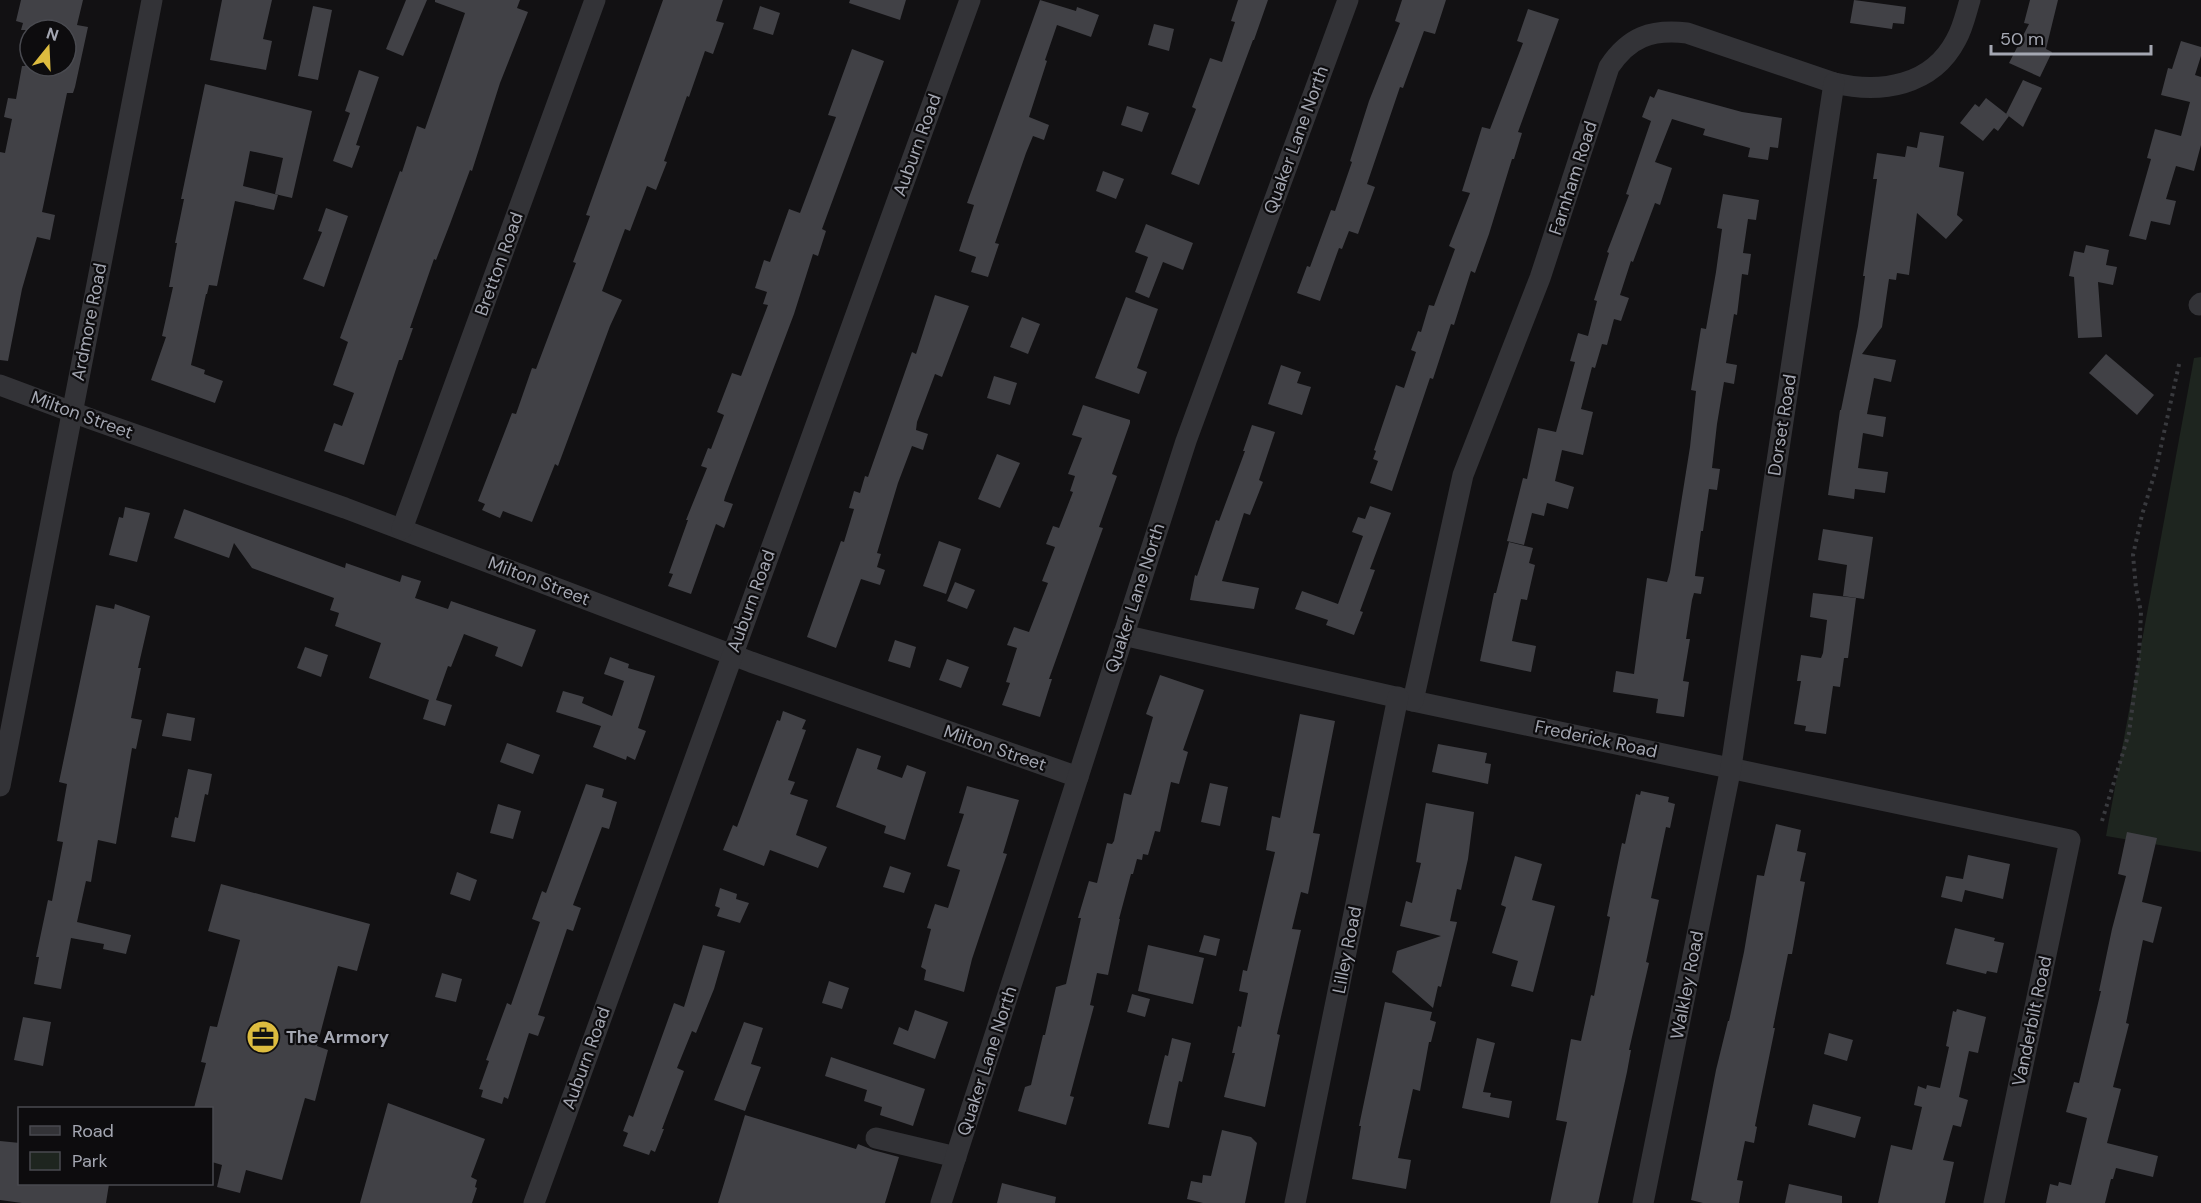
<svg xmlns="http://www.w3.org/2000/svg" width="2201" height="1203" viewBox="0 0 2201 1203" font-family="'DM Sans',sans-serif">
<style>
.green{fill:#1e251f}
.building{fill:#414146}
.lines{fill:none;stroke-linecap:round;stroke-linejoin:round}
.path{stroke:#393a3e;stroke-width:4;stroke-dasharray:3 4.5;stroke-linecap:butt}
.minor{stroke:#333337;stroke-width:21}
.labels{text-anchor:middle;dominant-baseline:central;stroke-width:4.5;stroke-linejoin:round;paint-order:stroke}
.street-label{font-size:18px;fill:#a4a7b2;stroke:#0d0c0e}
.poi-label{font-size:18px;font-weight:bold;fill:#a4a7b2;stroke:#0d0c0e;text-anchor:start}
</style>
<rect width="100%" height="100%" fill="#121113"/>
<!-- green -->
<path class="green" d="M2201,357V852L2106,836L2194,358Z"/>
<!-- building -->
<g class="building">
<path d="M21,0H83L77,25L88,27L75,87L73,93H67L42,212L55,215L50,240L37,237L22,289L8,361L0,360V152L5,153L12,119L4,117L8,98L16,99L22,66H66V30H21L23,23L16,21Z"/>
<path d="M222,0H272L263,39L272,41L266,70L210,60Z"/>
<path d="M406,0H427L403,56L386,49Z"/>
<path d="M435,0H520L517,8L528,12L500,83L472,171L470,170L450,224L436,260L434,259L410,328H413L402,360H399L364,465L324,451L334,423L342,426L354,393L333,385L348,342L340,338L400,171L402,172L417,126L425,129L465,13L435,2Z"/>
<path d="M663,0H723L716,21L724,23L713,54L705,51L689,97L687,96L664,161L667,162L656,190L647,186L630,231L625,229L602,291L622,300L610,326L558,466L555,464L532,522L503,511L500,518L482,510L485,504L478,501L512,413L516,414L532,368L536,369L576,263L573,262L590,216L586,215Z"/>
<path d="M850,0H906L900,20L849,3Z"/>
<path d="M1040,0L1076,11L1077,7L1099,15L1091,37L1057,25L1045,60L1047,61L1029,117L1049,125L1044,140L1033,136L1026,153L995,243L999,244L988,277L971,272L976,257L959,251L974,205L967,203Z"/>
<path d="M1238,0H1268L1254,40H1253L1199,185L1171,174L1196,109L1192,107L1210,58L1222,62L1235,22L1231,21Z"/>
<path d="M1402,0H1446L1435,34L1424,31L1403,88L1400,87L1367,184L1375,187L1358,234L1349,231L1342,249L1339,248L1320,301L1297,293L1307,266L1310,267L1331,210L1335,211L1352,162L1350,161L1369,101L1400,23L1395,21Z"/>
<path d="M1854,0L1906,7L1904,24L1893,23L1892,29L1850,23Z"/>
<path d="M2030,0H2058L2046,49L2052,52L2040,77L2009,63L2029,24L2024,23Z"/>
<path d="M313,6L332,10L318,80L298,76Z"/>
<path d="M760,6L780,13L773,35L753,29Z"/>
<path d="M1528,9L1559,19L1518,132L1522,133L1514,159H1512L1489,234L1475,273L1471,271L1454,325L1451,324L1433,379L1430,378L1392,491L1370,483L1378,461L1373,459L1376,451L1374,450L1396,385L1404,388L1416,352L1411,350L1418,331L1421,332L1429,305L1434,306L1455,249L1449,246L1470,193L1462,191L1473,156L1482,127L1490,129L1523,43L1517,41Z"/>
<path d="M1154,24L1174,29L1169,51L1148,45Z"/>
<path d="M2181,41L2201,47V56L2195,75L2201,77V145L2194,171L2176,166L2166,199L2176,201L2170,225L2151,221L2146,240L2129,236L2151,159L2147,158L2155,129L2181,136L2190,102L2161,95L2168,68L2172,69Z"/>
<path d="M852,49L884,61L822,229L826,231L818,256L813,254L794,314L725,497L724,501L733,504L724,528L716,524L691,594L668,586L673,574L669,573L688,520H686L707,468L701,466L708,448L711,449L724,415L717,412L732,373L741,376L768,305L763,304L767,292L755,288L764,260L770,262L789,209L800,213L836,117L828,115Z"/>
<path d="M359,70L379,77L356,145L360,146L352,168L333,161L350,113L345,111Z"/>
<path d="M2023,80L2042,88L2023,127L2006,114Z"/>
<path d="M205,84L312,111L292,198L275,194L283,158L250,151L243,186L278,195L274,210L235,201L217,286L209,285L207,294H206L191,365L205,370L204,374L223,381L215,403L151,380L166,337L162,336L173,287H169L177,243H175L184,199H181Z"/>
<path d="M1658,89L1742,112L1782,118L1778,148L1770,147L1768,160L1748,157L1750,148L1703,135L1705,129L1672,119L1655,162L1672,168L1660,205L1655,203L1633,262L1631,261L1620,295L1629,298L1621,321L1614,319L1607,345L1602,344L1595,368L1592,367L1581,409L1593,412L1583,455L1562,450L1555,481L1574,487L1568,509L1547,503L1544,516L1532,513L1524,545L1507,541L1523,478L1527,479L1538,428L1556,432L1575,362L1570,361L1578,333L1588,336L1597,301L1594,300L1609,253L1607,252L1629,195L1626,194L1651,121L1642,117L1650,96L1654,98Z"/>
<path d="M1986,98L2009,116L1998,131L1994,128L1983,141L1960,123L1975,104L1979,107Z"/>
<path d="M1127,106L1149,113L1142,132L1121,125Z"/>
<path d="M1920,132L1944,136L1939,167L1964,172L1957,215L1963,220L1946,239L1917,213L1909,275L1897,273L1896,280L1889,279L1882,327L1862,354L1896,360L1891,382L1874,378L1867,414L1886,417L1883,437L1863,433L1858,468L1888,472L1885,493L1855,489L1854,499L1828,495L1840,410H1841L1858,326L1865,276H1863L1877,179H1873L1877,153L1905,157L1907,146L1917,148Z"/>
<path d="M1103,171L1124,179L1116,199L1096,191Z"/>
<path d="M1723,194L1759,200L1756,220L1748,219L1743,253L1751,254L1748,275L1742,274L1737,315L1734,314L1726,363L1737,365L1734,384L1724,382L1717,424L1712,468L1720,469L1717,490L1709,489L1703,531H1701L1695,576L1704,577L1701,594L1694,593L1692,600L1686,639H1690L1683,681L1689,682L1684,717L1656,713L1658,699L1613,692L1616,671L1634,674L1647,578L1667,582L1670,572L1690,447L1696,391L1691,390L1701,328L1706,329L1716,272L1722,229L1717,228Z"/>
<path d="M326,208L348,216L324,287L303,279L322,232L318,231Z"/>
<path d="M1146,224L1193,243L1183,270L1163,262L1149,298L1135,292L1148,257L1135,252Z"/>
<path d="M2086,245L2109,250L2106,265L2117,267L2113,285L2098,282L2102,337L2078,338L2074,277L2069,276L2074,251L2084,253Z"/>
<path d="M935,295L969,306L942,377L935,374L917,422L916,430L928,434L923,450L912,446L898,483L877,553L881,554L877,567L885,570L880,585L861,579L836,648L807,637L841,541L844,542L854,509L849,508L854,491L860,493L865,476L868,477L912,352L916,354Z"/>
<path d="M1126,297L1158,309L1137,368L1147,372L1139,394L1095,378Z"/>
<path d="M1022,317L1040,324L1028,354L1010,347Z"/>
<path d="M2106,354L2154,395L2137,415L2089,373Z"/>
<path d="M1281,365L1301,372L1297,383L1311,387L1302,415L1268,404Z"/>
<path d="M994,376L1017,383L1010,405L987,398Z"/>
<path d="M1083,405L1130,420V423L1112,474L1117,476L1099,527L1103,528L1049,679H1052L1040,717L1002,705L1010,683L1006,682L1017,648L1007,645L1014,627L1029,632L1048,583L1042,581L1055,547L1046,544L1053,526L1059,528L1073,492L1070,491L1075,476L1068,474L1082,438L1072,435Z"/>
<path d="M1252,425L1275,432L1259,480L1263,482L1250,515L1244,513L1222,581L1259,588L1254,609L1190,600L1195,575L1197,576L1216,520L1219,521L1245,451H1243Z"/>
<path d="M997,454L1020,463L1000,508L978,499Z"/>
<path d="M1370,506L1391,513L1370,569L1375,570L1360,611L1363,612L1354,635L1326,625L1328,620L1295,609L1302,591L1338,604L1363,536L1352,532L1358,517L1365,519Z"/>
<path d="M125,507L150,513L137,562L109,555L119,517L123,518Z"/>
<path d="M184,509L345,568L346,563L400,582L402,575L421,581L415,598L448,609L451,601L536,630L522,667L495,656L498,647L464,634L451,667L448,666L436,700L452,705L445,726L423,719L429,700L369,678L381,643L335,626L339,613L330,610L334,598L252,568L234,543L229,558L174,538Z"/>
<path d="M1823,529L1873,537L1864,599L1843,596L1847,565L1818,560Z"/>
<path d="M939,541L961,549L946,594L923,586Z"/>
<path d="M1509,542L1533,548L1529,563L1535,565L1527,600L1521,599L1512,641L1536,646L1531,672L1480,661L1494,593H1496Z"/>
<path d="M955,582L975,590L967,609L947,601Z"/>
<path d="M1813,593L1856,598L1848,658H1844L1840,687L1833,686L1826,734L1805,731L1806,726L1794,724L1801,681H1797L1801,655L1821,658L1823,653L1827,620L1810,617Z"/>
<path d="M115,604L150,616L138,668H141L131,718L142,720L136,749L132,748L116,844L98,840L91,882L86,881L77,922L131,935L126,954L103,949L104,944L71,938L61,989L34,984L39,957H36L48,900L52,901L63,842L57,841L67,784L59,782L96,605L114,609Z"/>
<path d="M895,640L916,647L910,668L888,661Z"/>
<path d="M305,647L328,655L321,677L297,668Z"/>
<path d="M610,657L629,664L628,668L655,676L638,728L646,731L635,760L627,756L626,760L593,747L601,726L556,712L563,691L584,697L582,703L612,716L624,681L604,674Z"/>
<path d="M947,659L969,667L961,688L939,680Z"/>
<path d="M1160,675L1204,690L1183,750L1188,752L1179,784L1171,782L1160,832L1155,831L1148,855L1143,854L1142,860L1137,859L1133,874H1131L1119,919H1120L1108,975L1097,973L1090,1005L1094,1006L1070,1096L1074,1097L1066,1125L1018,1111L1025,1087L1031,1085L1043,1035H1045L1056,987L1066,984L1081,918H1078L1089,881L1097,883L1107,843L1112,844L1114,841L1124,793L1131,795L1153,717L1146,714Z"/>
<path d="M783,711L806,720L802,729L806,730L788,780L795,782L790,794L808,800L796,835L827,847L818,868L770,850L764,866L723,850L733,825L737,827L777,720L780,721Z"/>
<path d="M167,713L195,718L191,741L162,736Z"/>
<path d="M1300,714L1335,721L1313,833L1320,834L1308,894L1301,892L1292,929L1301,930L1277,1034L1280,1035L1265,1107L1224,1097L1235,1053H1232L1238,1026L1241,1027L1248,993L1239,991L1243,970L1247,971L1275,852L1266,850L1272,816L1280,818Z"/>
<path d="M507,743L540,755L533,774L500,762Z"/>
<path d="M1438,744L1487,753L1485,763L1491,764L1488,784L1432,772Z"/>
<path d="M857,748L881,756L877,769L902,778L907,765L926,772L905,840L884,833L886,826L836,807Z"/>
<path d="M188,769L212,774L208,795L205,794L195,842L171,837L175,817L178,818Z"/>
<path d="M1210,783L1228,787L1220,826L1201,822Z"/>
<path d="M586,784L604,789L602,797L617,802L609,829L602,827L573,905L581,908L573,931L567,929L538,1015L545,1017L538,1036L529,1033L508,1099L504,1097L502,1104L481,1097L483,1090L479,1089L489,1061L486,1060L507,1003L511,1005L540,922L532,919L542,891L546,893Z"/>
<path d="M967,786L1019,800L1003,853L1007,854L972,959L964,992L924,980L926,970L921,967L931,929L927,928L935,904L948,908L960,870L947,866L964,814L959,813Z"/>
<path d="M1641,791L1669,797L1668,802L1675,804L1670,828L1666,827L1651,898L1659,900L1646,962L1649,963L1629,1050H1631L1627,1072L1598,1203H1550L1567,1122L1556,1120L1571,1039L1581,1041L1591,995L1594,996L1610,917L1607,916L1622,843L1625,844L1636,794L1640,795Z"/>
<path d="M1426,803L1474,812L1468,859L1461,890L1457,889L1450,921L1457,922L1441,987L1438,986L1433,1008L1392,972L1397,951L1441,936L1400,926L1406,901L1412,903L1421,863L1416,862Z"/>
<path d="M498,804L521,811L513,839L490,833Z"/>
<path d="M1776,824L1801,830L1797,851L1806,853L1800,881L1805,882L1792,954H1788L1773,1028H1775L1755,1126L1757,1127L1754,1143L1745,1141L1737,1180L1743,1181L1739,1203H1703L1691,1200L1716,1070L1728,1021H1729L1744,952L1757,875L1764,876Z"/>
<path d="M2127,832L2157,838L2142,902L2162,907L2153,943L2143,940L2126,1023L2129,1024L2113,1087L2121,1089L2107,1143L2158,1156L2153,1177L2116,1168L2113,1179H2111L2105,1203H2046L2050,1184L2058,1186L2059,1182L2071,1185L2087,1118L2066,1112L2074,1082L2079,1083L2101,991H2099L2112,929L2126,876L2118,874Z"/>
<path d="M1968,855L2010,864L2003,899L1965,890L1962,902L1941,897L1946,876L1963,879Z"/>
<path d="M1515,856L1542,864L1532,900L1555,906L1533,992L1511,986L1518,961L1492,953L1506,907L1501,905Z"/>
<path d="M890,866L911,873L904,893L883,887Z"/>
<path d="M457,872L477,880L470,901L450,894Z"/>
<path d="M221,884L370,924L357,971L338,966L317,1046L328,1050L315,1101L305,1098L282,1180L246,1170L240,1193L217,1187L222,1165L212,1162V1108H194L206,1063L201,1062L210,1026L217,1027L240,940L208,931Z"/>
<path d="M720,888L737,894L736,899L749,903L740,923L717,916L720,908L715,906Z"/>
<path d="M1955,928L1995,938L1994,941L2004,943L1997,973L1987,971L1986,974L1946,964Z"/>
<path d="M1204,935L1220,939L1216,956L1199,952Z"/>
<path d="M703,945L725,951L714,989L696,1033L692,1031L677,1068L684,1071L662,1129H664L655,1152L651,1150L649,1155L623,1146L628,1133L623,1131L629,1115L633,1117L674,1003L684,1007Z"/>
<path d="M1148,945L1204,958L1193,1004L1138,991Z"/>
<path d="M442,973L462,979L456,1002L435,997Z"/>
<path d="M829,981L849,988L842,1009L822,1003Z"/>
<path d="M1132,994L1150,999L1145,1017L1127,1012Z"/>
<path d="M1385,1002L1432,1012L1430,1020L1436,1022L1431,1042H1429L1420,1091L1413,1089L1398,1158L1411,1160L1406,1189L1352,1179L1361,1126H1359Z"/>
<path d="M1957,1009L1986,1017L1978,1053L1969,1051L1959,1097L1968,1100L1961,1127L1953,1125L1943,1160L1954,1162L1945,1203H1878L1891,1145L1912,1150L1922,1107L1914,1105L1918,1086L1926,1089L1927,1085L1940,1088L1949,1047L1946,1046L1953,1011L1956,1012Z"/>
<path d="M915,1010L948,1022L935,1059L893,1044L899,1027L908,1031Z"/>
<path d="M23,1017L51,1022L43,1066L14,1060Z"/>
<path d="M744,1022L763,1028L751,1064L761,1067L745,1111L714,1100Z"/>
<path d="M1829,1033L1853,1040L1847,1061L1824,1054Z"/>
<path d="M1172,1038L1191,1043L1182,1082L1179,1081L1169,1128L1148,1124L1165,1055L1168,1056Z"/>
<path d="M1477,1038L1495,1043L1483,1092L1491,1093L1490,1097L1512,1101L1509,1118L1462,1108Z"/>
<path d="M831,1057L925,1089L913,1126L880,1115L882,1107L864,1101L867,1090L825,1076Z"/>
<path d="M388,1103L485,1139L471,1177L477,1180L475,1187L477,1188L472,1203H360Z"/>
<path d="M1813,1104L1861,1117L1855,1138L1808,1125Z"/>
<path d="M745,1115L856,1149L858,1144L873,1150L899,1157L885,1203H718Z"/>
<path d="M1222,1130L1251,1137L1257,1143L1245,1203H1203L1187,1199L1191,1181L1202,1183L1203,1175L1211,1176Z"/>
<path d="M0,1141L20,1143V1184H109L106,1203H22L0,1200Z"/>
<path d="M1002,1183L1056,1197L1055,1203H997Z"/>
<path d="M1789,1184L1842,1196V1203H1785Z"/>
</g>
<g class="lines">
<!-- path -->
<path class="path" d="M2102,821L2129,733L2139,657L2141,612L2136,588L2133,555L2142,515L2156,469L2180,360"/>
<!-- minor -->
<g class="minor">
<path d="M2199,305L2201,303"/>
<path d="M0,385L91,419L345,508L751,662L1078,777"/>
<path d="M402,529L595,0"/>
<path d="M1123,635L1413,701L2070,840L1994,1203"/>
<path d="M1413,701L1463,475L1540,278L1609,67C1629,37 1651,29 1687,33L1834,83C1881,94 1932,86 1956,40C1963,28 1966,13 1970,0"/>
<path d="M0,786L152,0"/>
<path d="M876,1138L956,1157"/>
<path d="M534,1203L970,0"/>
<path d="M941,1203L1186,441L1348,0"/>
<path d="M1295,1203L1398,697"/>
<path d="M1643,1203L1731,767L1834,83"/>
</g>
</g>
<!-- icons -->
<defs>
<symbol id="office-disc" viewBox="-11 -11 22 22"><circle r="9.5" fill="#ddbc3f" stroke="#0d0c0e"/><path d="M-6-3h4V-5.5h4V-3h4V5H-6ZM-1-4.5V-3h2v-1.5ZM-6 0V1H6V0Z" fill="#111"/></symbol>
</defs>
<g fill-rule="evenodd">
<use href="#office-disc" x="244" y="1018" width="38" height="38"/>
</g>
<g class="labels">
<!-- street labels -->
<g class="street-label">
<text transform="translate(1296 140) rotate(-70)">Quaker Lane North</text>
<text transform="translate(917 145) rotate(-70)">Auburn Road</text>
<text transform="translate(1573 178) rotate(-72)">Farnham Road</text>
<text transform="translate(499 264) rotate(-70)">Bretton Road</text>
<text transform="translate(89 322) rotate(-79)">Ardmore Road</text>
<text transform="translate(82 415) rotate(20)">Milton Street</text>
<text transform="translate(1782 425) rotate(-81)">Dorset Road</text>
<text transform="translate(539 581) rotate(21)">Milton Street</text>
<text transform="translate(1135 598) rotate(-72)">Quaker Lane North</text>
<text transform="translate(751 601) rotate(-70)">Auburn Road</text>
<text transform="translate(1596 739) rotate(12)">Frederick Road</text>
<text transform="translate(995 748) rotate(19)">Milton Street</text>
<text transform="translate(1347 950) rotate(-79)">Lilley Road</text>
<text transform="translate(1687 985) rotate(-79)">Walkley Road</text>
<text transform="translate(2032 1021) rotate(-78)">Vanderbilt Road</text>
<text transform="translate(586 1058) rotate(-70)">Auburn Road</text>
<text transform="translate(987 1061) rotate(-72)">Quaker Lane North</text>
</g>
<!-- poi labels -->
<g class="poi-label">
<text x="286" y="1037">The Armory</text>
</g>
</g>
<!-- legend -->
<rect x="18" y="1107" width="195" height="78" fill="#0d0c0e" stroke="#494a50" stroke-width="1.5"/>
<rect x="30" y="1126" width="30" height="9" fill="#333337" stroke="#494a50" stroke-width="1.5"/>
<text x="72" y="1137" font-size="18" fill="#a4a7b2">Road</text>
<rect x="30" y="1152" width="30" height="18" fill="#1e251f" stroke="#494a50" stroke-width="1.5"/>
<text x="72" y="1167" font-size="18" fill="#a4a7b2">Park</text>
<!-- north arrow -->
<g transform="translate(48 48) rotate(18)"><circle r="28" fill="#0d0c0e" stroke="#494a50" stroke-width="1.5"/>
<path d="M0-4.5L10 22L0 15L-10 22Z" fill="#ddbc3f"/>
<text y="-9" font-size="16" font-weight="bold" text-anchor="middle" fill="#a4a7b2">N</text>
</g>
<!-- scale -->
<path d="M1991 45v9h160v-9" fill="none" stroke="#a4a7b2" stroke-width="3"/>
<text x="2000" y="45" font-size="18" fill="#a4a7b2" stroke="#0d0c0e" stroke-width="4.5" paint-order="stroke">50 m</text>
</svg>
